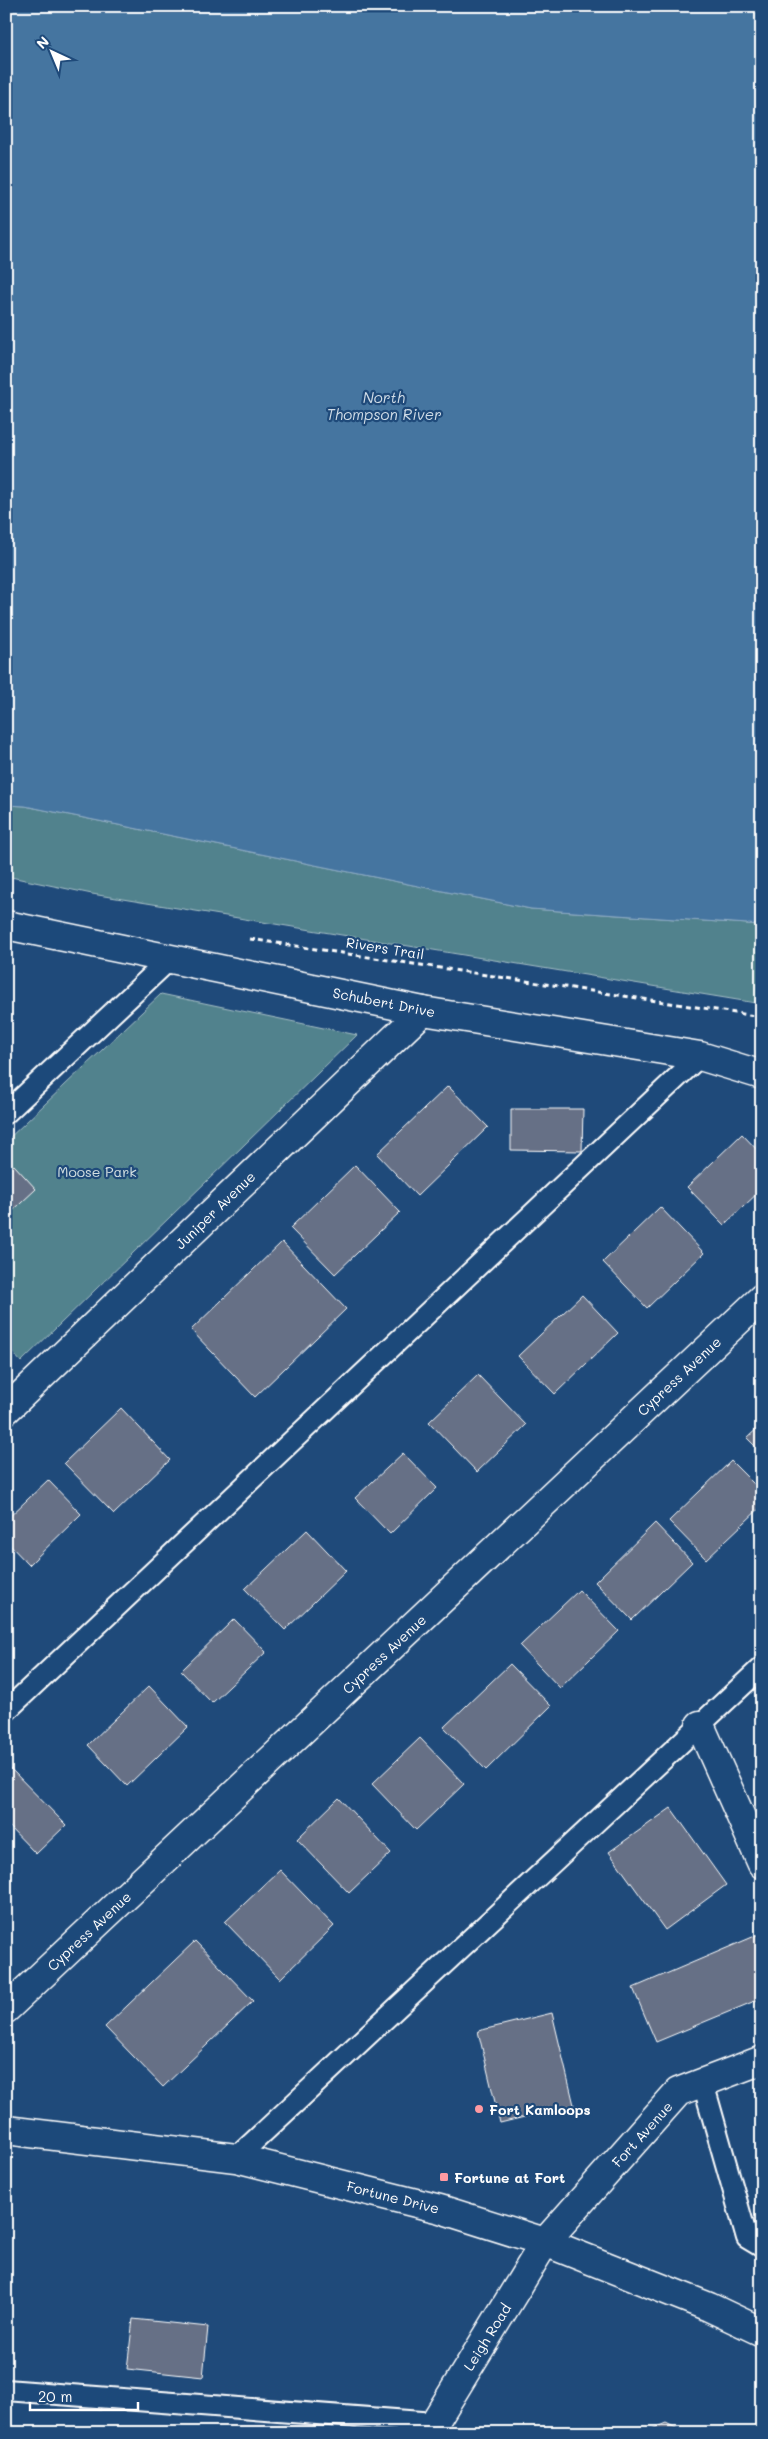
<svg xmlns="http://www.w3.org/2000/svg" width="768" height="2439" viewBox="0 0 768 2439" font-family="Mali,sans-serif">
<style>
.green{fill:#51828d;stroke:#a8c0c6}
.water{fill:#4474a0;stroke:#8facc6}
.building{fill:#667086;stroke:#fff}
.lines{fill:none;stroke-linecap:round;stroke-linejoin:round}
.service-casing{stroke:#fff;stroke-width:24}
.minor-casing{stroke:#fff;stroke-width:31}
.secondary-casing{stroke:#fff;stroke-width:31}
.path{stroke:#fff;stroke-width:3;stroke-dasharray:5 4;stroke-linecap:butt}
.service{stroke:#1f4a7a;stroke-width:20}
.minor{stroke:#1f4a7a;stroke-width:28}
.secondary{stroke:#1f4a7a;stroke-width:28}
.poi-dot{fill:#ff9aa2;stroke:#1f4a7a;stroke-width:2}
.labels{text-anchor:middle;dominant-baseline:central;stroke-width:4.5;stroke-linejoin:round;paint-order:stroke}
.street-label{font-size:14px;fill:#fff;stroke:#1f4a7a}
.park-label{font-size:14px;fill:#d4e0e2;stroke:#1f4a7a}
.poi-label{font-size:14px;font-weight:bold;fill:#fff;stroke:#1f4a7a;text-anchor:start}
.water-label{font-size:15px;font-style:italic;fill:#d0dce7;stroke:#1f4a7a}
</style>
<rect width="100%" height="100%" fill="#1f4a7a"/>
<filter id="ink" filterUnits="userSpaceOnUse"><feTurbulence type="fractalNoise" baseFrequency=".02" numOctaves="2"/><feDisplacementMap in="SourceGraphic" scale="10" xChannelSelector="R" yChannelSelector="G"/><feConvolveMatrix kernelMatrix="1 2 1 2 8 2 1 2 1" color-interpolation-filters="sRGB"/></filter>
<g filter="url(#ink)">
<!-- green -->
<g class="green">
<path d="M6,805L25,806L531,909L762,925V1004L92,894L6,876Z"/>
<path d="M161,994L357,1035L21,1362L6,1345V1141Z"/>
</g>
<!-- water -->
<path class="water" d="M6,6H762V925L531,909L25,806L6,805Z"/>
<!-- building -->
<g class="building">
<path d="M448,1086L488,1127L417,1196L377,1154Z"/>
<path d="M511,1109H583L582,1151L511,1150Z"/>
<path d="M742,1134L762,1155V1189L724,1225L687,1187Z"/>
<path d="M14,1165L36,1189L6,1217V1172Z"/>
<path d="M355,1165L400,1212L335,1274L290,1228Z"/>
<path d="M660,1207L704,1253L647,1308L603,1262Z"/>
<path d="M282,1242L346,1309L255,1397L191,1330Z"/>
<path d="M582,1295L618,1333L555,1394L518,1356Z"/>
<path d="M478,1375L526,1425L477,1472L429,1422Z"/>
<path d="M121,1408L170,1460L114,1514L64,1463Z"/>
<path d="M762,1424V1453L747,1438Z"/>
<path d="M403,1453L437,1488L390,1534L355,1498Z"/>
<path d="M731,1461L762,1492V1506L706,1559L669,1521Z"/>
<path d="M48,1480L81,1514L29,1565L6,1541V1520Z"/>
<path d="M655,1523L692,1562L632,1620L595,1582Z"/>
<path d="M307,1530L346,1571L285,1630L245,1589Z"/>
<path d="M579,1590L619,1631L560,1688L520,1646Z"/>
<path d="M234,1619L266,1652L212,1703L181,1671Z"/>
<path d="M510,1664L551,1706L486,1770L444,1727Z"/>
<path d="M149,1686L188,1727L127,1786L88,1745Z"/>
<path d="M420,1738L464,1784L416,1830L372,1784Z"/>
<path d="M6,1764L66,1825L36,1854L6,1823Z"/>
<path d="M339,1798L391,1853L349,1893L297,1839Z"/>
<path d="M671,1808L726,1885L665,1930L609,1852Z"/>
<path d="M280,1870L334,1926L280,1979L225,1922Z"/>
<path d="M762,1933V1998L656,2042L633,1988Z"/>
<path d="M195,1941L253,2001L163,2087L105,2027Z"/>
<path d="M552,2013L574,2105L500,2123L478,2031Z"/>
<path d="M133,2319L208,2327L203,2377L127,2369Z"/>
<path d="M666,2423L686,2433H642Z"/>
</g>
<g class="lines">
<defs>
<g id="service">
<path d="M6,1113L170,959"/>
<path d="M6,1711L700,1056"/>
<path d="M703,2083L747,2238L762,2247"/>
<path d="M236,2158L762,1667"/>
<path d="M6,2390L434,2423"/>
</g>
<g id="minor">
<path d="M6,925L423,1011L700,1056L762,1075"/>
<path d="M6,1410L423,1011"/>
<path d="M700,1725L762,1864"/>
<path d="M6,2009L762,1298"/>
<path d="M428,2433L545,2242L678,2092L762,2060"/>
</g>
<path id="secondary" d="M6,2130L236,2158L440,2209L545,2242L709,2307L762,2332"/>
</defs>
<!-- service casing -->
<use href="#service" class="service-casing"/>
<!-- minor casing -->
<use href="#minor" class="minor-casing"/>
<!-- secondary casing -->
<use href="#secondary" class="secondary-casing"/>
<!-- path -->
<path class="path" d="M250,939L762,1017"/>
<!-- service -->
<use href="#service" class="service"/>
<!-- minor -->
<use href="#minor" class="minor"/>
<!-- secondary -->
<use href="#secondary" class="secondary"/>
</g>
</g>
<!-- markers -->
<g class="poi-dot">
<circle cx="479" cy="2109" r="5"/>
<rect x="439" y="2172" width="10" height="10" rx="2.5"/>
</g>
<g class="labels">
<!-- street labels -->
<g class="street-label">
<text transform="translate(385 948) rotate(9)">Rivers Trail</text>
<text transform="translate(384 1002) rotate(11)">Schubert Drive</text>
<text transform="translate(215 1210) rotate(-44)">Juniper Avenue</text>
<text transform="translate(679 1376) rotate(-43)">Cypress Avenue</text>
<text transform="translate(384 1654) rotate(-43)">Cypress Avenue</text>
<text transform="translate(89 1931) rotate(-43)">Cypress Avenue</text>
<text transform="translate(642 2134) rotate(-48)">Fort Avenue</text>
<text transform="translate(393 2197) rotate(14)">Fortune Drive</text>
<text transform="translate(487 2337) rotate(-58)">Leigh Road</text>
</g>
<!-- park labels -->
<g class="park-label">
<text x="97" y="1171">Moose Park</text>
</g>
<!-- poi labels -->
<g class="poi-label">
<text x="489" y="2109">Fort Kamloops</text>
<text x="454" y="2177">Fortune at Fort</text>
</g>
<!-- water labels -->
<g class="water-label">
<text x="384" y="397">North<tspan x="384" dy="17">Thompson River</tspan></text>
</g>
</g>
<!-- margin -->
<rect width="768" height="2439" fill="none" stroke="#1f4a7a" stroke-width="25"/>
<rect x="12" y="12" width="743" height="2414" fill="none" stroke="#fff" stroke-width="2" filter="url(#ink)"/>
<!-- north arrow -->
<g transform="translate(52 52) rotate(316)" stroke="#1f4a7a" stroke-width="4" paint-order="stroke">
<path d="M0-4L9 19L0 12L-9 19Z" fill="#ffffff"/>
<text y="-8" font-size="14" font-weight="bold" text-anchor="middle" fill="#ffffff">N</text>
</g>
<!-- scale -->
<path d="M30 2402v8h108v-8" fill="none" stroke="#ffffff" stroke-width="2.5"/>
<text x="38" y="2402" font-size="15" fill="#ffffff" stroke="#1f4a7a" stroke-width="4" paint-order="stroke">20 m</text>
</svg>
